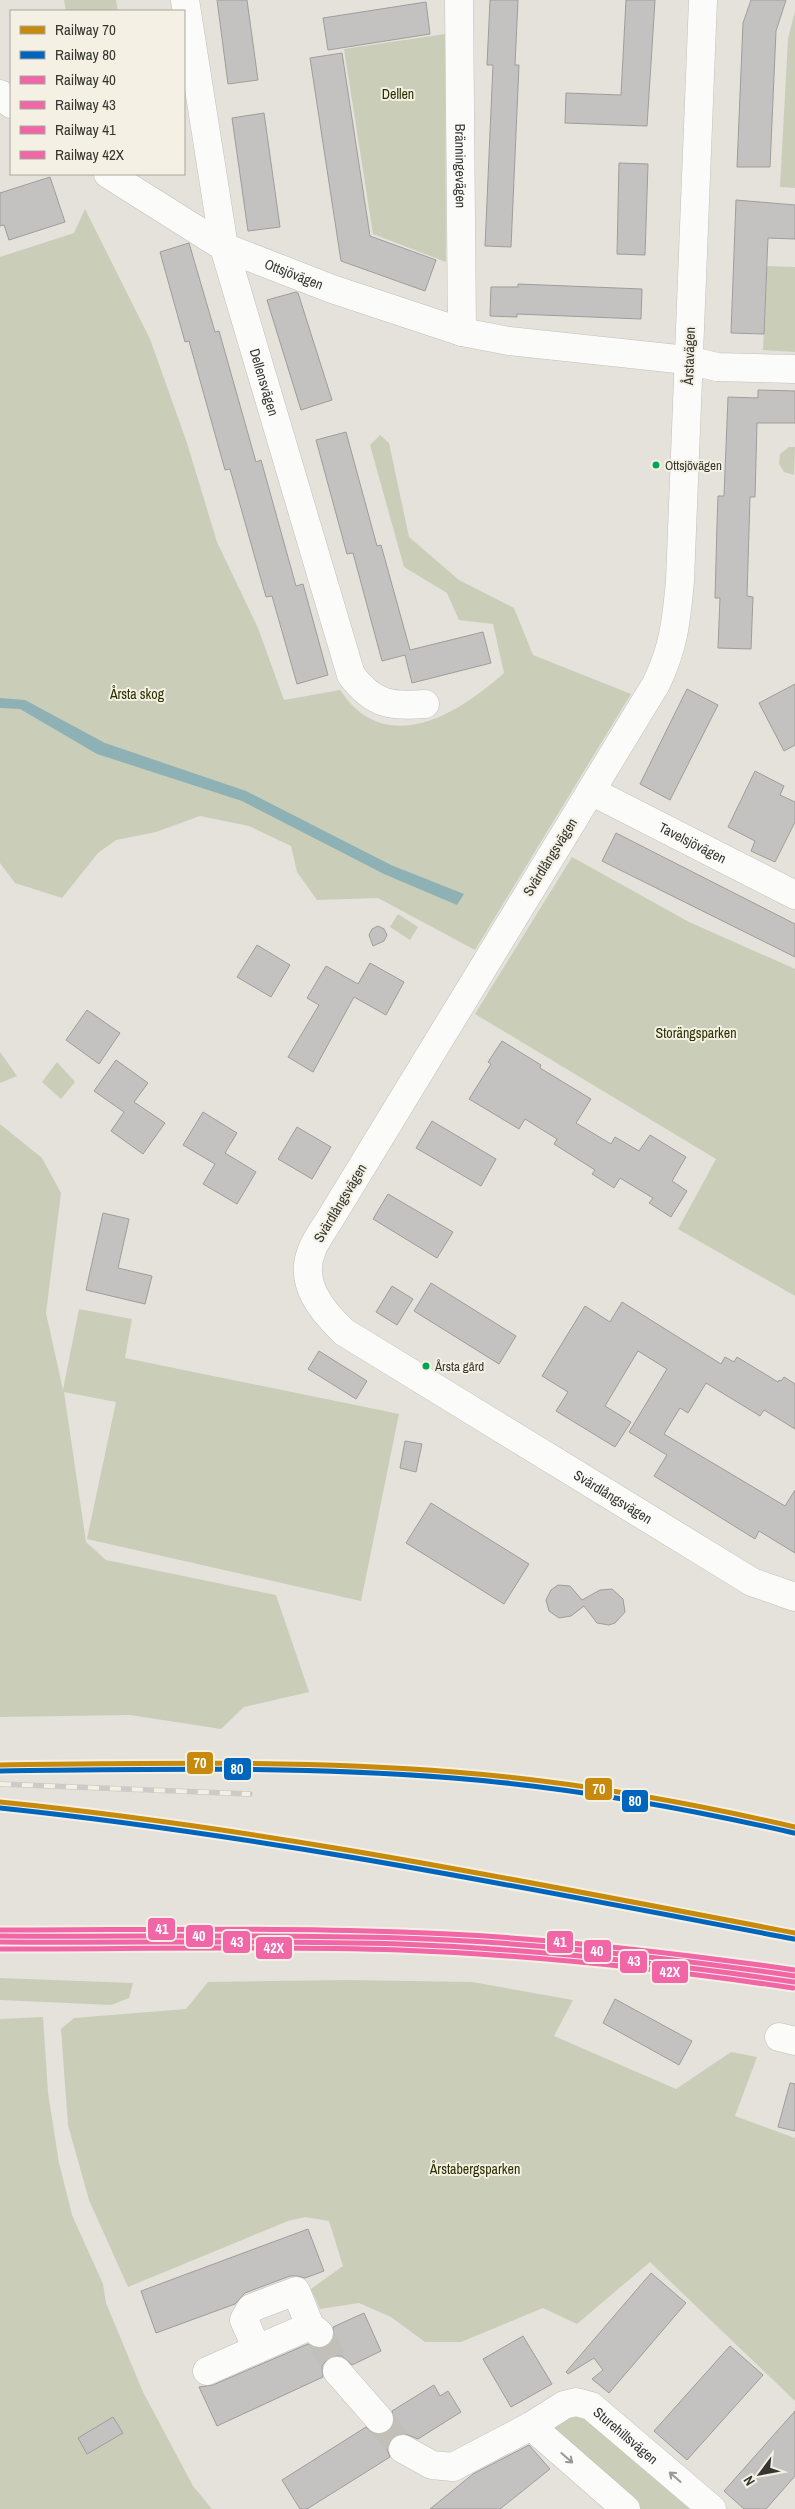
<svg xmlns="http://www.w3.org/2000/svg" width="795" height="2509" viewBox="0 0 795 2509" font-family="'Archivo Narrow',sans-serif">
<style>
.green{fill:#caceb8}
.water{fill:#8eb1b5}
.building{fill:#c4c2c1;stroke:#9f9d9b}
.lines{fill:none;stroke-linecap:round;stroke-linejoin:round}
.minor-tunnel{stroke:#c1bfb8;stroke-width:28;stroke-dasharray:28 14;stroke-linecap:butt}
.minor-casing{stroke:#c2c0ba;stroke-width:29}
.minor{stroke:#fbfbf9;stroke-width:28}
.rail-casing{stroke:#cccbc9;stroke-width:5.5}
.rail{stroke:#f4f1e4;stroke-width:4;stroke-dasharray:11;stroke-linecap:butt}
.rail-1-casing{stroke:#f4f1e4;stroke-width:9}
.rail-2-casing{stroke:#f4f1e4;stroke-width:9}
.rail-3-casing{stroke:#f4f1e4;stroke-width:9}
.rail-4-casing{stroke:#f4f1e4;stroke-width:9}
.rail-5-casing{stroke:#f4f1e4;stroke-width:9}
.rail-6-casing{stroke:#f4f1e4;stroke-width:9}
.rail-1{stroke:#c78a0c;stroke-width:5}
.rail-2{stroke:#0065bd;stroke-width:5}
.rail-3{stroke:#f166a7;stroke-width:5}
.rail-4{stroke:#f166a7;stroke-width:5}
.rail-5{stroke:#f166a7;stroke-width:5}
.rail-6{stroke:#f166a7;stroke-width:5}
.oneway{stroke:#989894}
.bus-dot{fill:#00a651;stroke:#f4f1e4;stroke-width:2}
.labels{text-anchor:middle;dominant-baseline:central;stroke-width:4;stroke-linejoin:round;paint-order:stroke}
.bus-label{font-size:13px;fill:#363530;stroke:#f4f1e4;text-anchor:start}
.park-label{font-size:14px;fill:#2b3100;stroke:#f4f1e4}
.street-label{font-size:14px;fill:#363530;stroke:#f4f1e4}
.line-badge{stroke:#f4f1e4;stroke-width:2}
.badge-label{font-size:14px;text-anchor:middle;font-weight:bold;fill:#fff}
</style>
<rect width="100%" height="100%" fill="#e4e2da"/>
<!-- green -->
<g class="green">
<path d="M64,0H116L118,11H66Z"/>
<path d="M795,11V188L780,187L788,39Z"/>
<path d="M445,34L446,262L373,234L344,49Z"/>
<path d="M85,209L150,339L187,443L217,542L258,628L284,700L340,690C345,696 349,703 355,708C402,751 466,707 504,673L493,624L459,620L447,593L404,567L370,445L380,435L389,443L409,537L459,580L514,608L533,655L631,694L475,950L378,898L317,900L297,872L291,846L249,826L200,816L156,832L116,840L98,853L62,898L15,883L0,863V257L74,233Z"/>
<path d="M767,266L795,267V352L763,350Z"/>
<path d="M789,447H795L794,475L784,472L779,464L780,454Z"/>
<path d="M572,857L689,922L795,969V1296L678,1229L716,1159L475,1014Z"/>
<path d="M398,914L418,927L410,940L390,927Z"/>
<path d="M0,1052L17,1076L0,1083Z"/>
<path d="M57,1062L75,1082L61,1099L42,1082Z"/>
<path d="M0,1124L42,1158L61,1193L46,1313L63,1390L79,1309L132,1319L125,1358L399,1414L361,1601L87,1539L116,1402L64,1392L86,1542L106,1560L276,1595L309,1692L244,1707L221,1729L130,1715L0,1717Z"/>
<path d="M0,1978L133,1983L129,1998L111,2005L0,2000Z"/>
<path d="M348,1980L472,1982L573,2000L554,2036L676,2089L731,2052L757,2057L735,2116L795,2138V2401L650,2262L577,2324L543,2308L461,2342H425L391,2317L359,2303L320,2309L311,2289L343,2266L329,2221L305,2217L288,2221L128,2287L89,2200L68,2125L61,2029L74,2018L186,2009L208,1982Z"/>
<path d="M43,2017L48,2093L59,2163L72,2215L103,2284L106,2303L143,2392L193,2486L212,2509H0V2019Z"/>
<path d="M562,2414L591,2418L697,2509H633L563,2449L551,2422Z"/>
</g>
<!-- water -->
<path class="water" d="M0,698L25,700L105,743L246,791L391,865L464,894L457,905L384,874L242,801L97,754L20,709L0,708Z"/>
<!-- building -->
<g class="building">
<path d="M217,0H247L258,80L228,84Z"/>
<path d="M490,0H518L515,65H519L511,247L485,246L493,65H487Z"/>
<path d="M626,0H655L647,126L565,123L566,93L621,95Z"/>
<path d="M751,0H786L776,31L770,167H737L743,23Z"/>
<path d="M426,2L430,34L328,50L323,18Z"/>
<path d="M342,53L370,236L436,260L425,291L341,261L310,58Z"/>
<path d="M264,113L280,227L248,231L232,118Z"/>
<path d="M619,163L648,164L645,255L617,254Z"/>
<path d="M50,177L65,222L9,240L4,225L0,226V193Z"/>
<path d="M736,200L795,205V239L768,238L764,334L731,333Z"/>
<path d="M189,243L215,332L219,331L256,462L261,460L296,586L303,584L328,675L297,684L272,596L266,597L230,469L225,470L189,341L185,342L160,252Z"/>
<path d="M518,284L642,289L641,319L517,314V317L490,316L491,287H518Z"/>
<path d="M296,292L298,293L332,400L301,410L267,300Z"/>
<path d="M758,390L795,391V423H757L755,497H750L747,596L753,597L751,649L718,648L720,598H715L717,524L718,496H724L728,397L758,398Z"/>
<path d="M346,432L377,546L381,545L410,650L483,632L491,663L412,683L405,655L382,661L353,553L347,554L316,440Z"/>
<path d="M795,684V745L784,751L759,703Z"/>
<path d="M687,689L718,705L670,800L640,784Z"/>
<path d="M755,771L784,786L780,795L795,802V822L775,862L751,851L755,841L728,827Z"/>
<path d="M616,833L795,924V957L602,861Z"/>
<path d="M378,926L384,929L387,935L384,941L373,946L369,935L372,929Z"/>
<path d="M257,945L290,965L271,997L237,977Z"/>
<path d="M370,963L404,982L386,1015L354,997L313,1072L288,1057L319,1005L307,998L326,966L358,984Z"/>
<path d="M87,1010L120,1033L99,1064L66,1040Z"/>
<path d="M502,1041L541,1065L540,1068L591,1099L576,1123L611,1144L615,1137L639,1151L650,1135L686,1157L672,1181L687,1191L671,1217L649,1203L653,1198L620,1178L614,1188L592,1174L595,1170L554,1144L557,1139L525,1119L519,1129L469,1099L491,1064L488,1062Z"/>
<path d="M116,1060L148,1083L134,1102L165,1123L143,1154L111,1131L124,1112L94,1091Z"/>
<path d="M203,1112L237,1133L225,1153L256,1172L237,1204L203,1184L215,1164L183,1145Z"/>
<path d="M432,1121L496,1159L481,1186L416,1148Z"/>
<path d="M297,1127L331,1147L312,1179L278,1159Z"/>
<path d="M388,1194L453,1232L437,1258L373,1219Z"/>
<path d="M103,1213L129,1219L118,1268L152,1276L145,1304L86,1290Z"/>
<path d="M431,1283L516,1336L499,1364L414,1311Z"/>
<path d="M392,1286L413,1299L397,1325L376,1312Z"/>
<path d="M622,1302L721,1364L725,1357L734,1362L737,1357L778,1382L779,1380L781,1381L784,1377L795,1384V1429L764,1410L760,1416L706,1383L688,1413L680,1408L664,1434L785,1506L795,1490V1553L759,1531L755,1539L654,1476L667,1455L629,1432L667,1369L638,1351L605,1406L631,1422L615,1447L556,1411L568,1392L542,1376L585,1306L610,1322Z"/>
<path d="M319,1351L367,1381L356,1399L308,1369Z"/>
<path d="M405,1441L422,1444L416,1472L400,1468Z"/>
<path d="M431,1503L529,1564L504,1604L406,1543Z"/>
<path d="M558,1585L570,1586L582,1600L600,1590L612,1589L623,1599L625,1612L615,1623L609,1625L597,1623L584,1606L571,1616L559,1618L549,1611L546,1600L551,1590Z"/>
<path d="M615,1999L692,2041L679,2065L603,2023Z"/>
<path d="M790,2083L795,2084V2131L778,2127Z"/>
<path d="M308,2229L324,2271L305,2278L298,2276H290L245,2293L235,2304L156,2333L141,2291Z"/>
<path d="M651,2273L686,2303L609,2393L592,2379L603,2370L594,2358L568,2374L566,2372Z"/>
<path d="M364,2313L381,2351L352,2365L342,2356H334L327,2359L322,2366L323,2377L217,2426L199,2387L213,2385L308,2344L316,2348L325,2347L331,2343L334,2336L333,2327Z"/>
<path d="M523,2336L552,2384L511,2407L483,2359Z"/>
<path d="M730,2346L763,2375L687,2460L654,2431Z"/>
<path d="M434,2385L440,2396L448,2391L461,2412L418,2439L403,2433L395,2436L389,2442L387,2449L390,2457L307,2509H300L282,2480L366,2427L374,2434H382L389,2431L394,2424L392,2411Z"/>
<path d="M795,2411V2476L766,2509H744L724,2491Z"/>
<path d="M113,2417L123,2433L87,2454L78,2438Z"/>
<path d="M529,2445L550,2469L500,2509H430L473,2474Z"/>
</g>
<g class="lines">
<!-- minor-tunnel -->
<g class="minor-tunnel">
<path d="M319,2333L337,2371"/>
<path d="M379,2419L403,2449"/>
</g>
<defs>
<g id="minor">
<path id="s1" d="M185,0L224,247L351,675C373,704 390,707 425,704"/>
<path id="s2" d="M459,0L462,332"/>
<path id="s3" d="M703,0L680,581C676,622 674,647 656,684L330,1219C324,1229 316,1239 312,1250C298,1283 322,1311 344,1332L752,1582L795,1597"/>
<path d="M0,94L11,104"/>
<path id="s4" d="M108,174L224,247L332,289L462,332L509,341L687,360L717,367L795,369"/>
<path id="s5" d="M591,791L795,895"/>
<path d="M779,2037L795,2041"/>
<path d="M257,2349L244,2320L251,2308L296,2291L310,2326L319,2333"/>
<path d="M207,2371L310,2326"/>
<path d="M337,2371L379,2419"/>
<path d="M531,2426L626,2509"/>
<path id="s6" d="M403,2449L432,2465L453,2467L531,2426L564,2405L576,2402L591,2406L712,2509"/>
</g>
</defs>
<!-- minor casing -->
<use href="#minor" class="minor-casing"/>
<!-- minor -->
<use href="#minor" class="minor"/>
<defs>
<path id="rail" d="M0,1784L250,1794"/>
</defs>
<!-- rail casing -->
<use href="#rail" class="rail-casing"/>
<!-- rail -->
<use href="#rail" class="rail"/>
<defs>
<g id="rail-1">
<path d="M0,1765C151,1763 303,1760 454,1772C569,1781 683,1801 795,1827"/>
<path d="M0,1802C268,1829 531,1883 795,1933"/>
</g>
<g id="rail-2">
<path d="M0,1771C151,1769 303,1766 453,1778C568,1787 681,1807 794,1833"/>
<path d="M0,1808C267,1836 530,1889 794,1939"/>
</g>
<path id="rail-3" d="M0,1936C133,1937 267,1934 401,1938C533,1942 664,1957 795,1976"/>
<path id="rail-4" d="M0,1942C133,1943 267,1940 400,1944C532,1949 663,1963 794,1982"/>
<path id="rail-5" d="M0,1930C133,1930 267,1927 401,1932C533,1936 664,1951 795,1970"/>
<path id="rail-6" d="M0,1949C133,1949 266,1946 400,1950C531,1955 663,1969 793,1988"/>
</defs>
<!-- rail-1 casing -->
<use href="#rail-1" class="rail-1-casing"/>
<!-- rail-2 casing -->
<use href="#rail-2" class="rail-2-casing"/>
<!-- rail-3 casing -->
<use href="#rail-3" class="rail-3-casing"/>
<!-- rail-4 casing -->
<use href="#rail-4" class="rail-4-casing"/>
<!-- rail-5 casing -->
<use href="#rail-5" class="rail-5-casing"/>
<!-- rail-6 casing -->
<use href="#rail-6" class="rail-6-casing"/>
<!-- rail-1 -->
<use href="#rail-1" class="rail-1"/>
<!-- rail-2 -->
<use href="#rail-2" class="rail-2"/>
<!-- rail-3 -->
<use href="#rail-3" class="rail-3"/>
<!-- rail-4 -->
<use href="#rail-4" class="rail-4"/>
<!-- rail-5 -->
<use href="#rail-5" class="rail-5"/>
<!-- rail-6 -->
<use href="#rail-6" class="rail-6"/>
</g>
<!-- one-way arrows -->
<defs><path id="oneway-shaft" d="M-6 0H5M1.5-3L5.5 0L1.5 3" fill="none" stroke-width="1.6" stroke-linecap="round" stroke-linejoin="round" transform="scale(1.25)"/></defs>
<g class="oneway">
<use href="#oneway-shaft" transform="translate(567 2458) rotate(41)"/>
<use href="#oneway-shaft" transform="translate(675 2477) rotate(-139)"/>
</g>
<!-- markers -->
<g class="bus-dot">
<circle cx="656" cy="465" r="4.5"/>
<circle cx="426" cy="1366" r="4.5"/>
</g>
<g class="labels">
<!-- bus labels -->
<g class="bus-label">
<text x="665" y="465">Ottsjövägen</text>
<text x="435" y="1366">Årsta gård</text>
</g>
<!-- park labels -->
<g class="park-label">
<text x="398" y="94">Dellen</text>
<text x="137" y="694">Årsta skog</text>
<text x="696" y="1033">Storängsparken</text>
<text x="475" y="2169">Årstabergsparken</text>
</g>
<!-- street labels -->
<g class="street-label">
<text stroke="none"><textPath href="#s2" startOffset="166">Bränningevägen</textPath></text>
<text stroke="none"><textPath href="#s4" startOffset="212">Ottsjövägen</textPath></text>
<text transform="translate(689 356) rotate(-88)">Årstavägen</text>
<text stroke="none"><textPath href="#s1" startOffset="391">Dellensvägen</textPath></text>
<text stroke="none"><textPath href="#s5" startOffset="114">Tavelsjövägen</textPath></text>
<text transform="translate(550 857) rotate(-58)">Svärdlångsvägen</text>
<text transform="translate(340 1203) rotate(-59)">Svärdlångsvägen</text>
<text stroke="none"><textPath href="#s3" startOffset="1760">Svärdlångsvägen</textPath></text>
<text stroke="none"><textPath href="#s6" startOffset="255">Sturehillsvägen</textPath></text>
</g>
</g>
<g class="line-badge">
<rect x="186" y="1751" width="28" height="24" rx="5" fill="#c78a0c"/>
<rect x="223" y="1757" width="29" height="24" rx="5" fill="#0065bd"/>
<rect x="584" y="1777" width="29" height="24" rx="5" fill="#c78a0c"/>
<rect x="621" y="1789" width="28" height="24" rx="5" fill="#0065bd"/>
<rect x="147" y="1917" width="29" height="24" rx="5" fill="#f166a7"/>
<rect x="185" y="1924" width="29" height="24" rx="5" fill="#f166a7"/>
<rect x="546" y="1930" width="28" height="24" rx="5" fill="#f166a7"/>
<rect x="222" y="1930" width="29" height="24" rx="5" fill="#f166a7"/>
<rect x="255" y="1936" width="38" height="24" rx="5" fill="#f166a7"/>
<rect x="583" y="1939" width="29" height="24" rx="5" fill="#f166a7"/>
<rect x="619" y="1950" width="29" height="24" rx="5" fill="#f166a7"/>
<rect x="651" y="1960" width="38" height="24" rx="5" fill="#f166a7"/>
</g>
<g class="badge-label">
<text x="200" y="1768">70</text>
<text x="237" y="1774">80</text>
<text x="599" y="1794">70</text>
<text x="635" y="1806">80</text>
<text x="162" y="1934">41</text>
<text x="199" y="1941">40</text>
<text x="560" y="1947">41</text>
<text x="237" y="1947">43</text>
<text x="274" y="1953">42X</text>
<text x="597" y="1956">40</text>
<text x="634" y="1966">43</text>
<text x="670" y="1977">42X</text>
</g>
<!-- legend -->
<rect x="10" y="10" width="175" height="165" fill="#f4f1e4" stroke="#a8a69c"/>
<rect x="20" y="26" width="25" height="8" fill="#c78a0c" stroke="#a8a69c"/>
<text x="55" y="35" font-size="15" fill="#363530">Railway 70</text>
<rect x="20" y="51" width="25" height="8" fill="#0065bd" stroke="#a8a69c"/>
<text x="55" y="60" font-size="15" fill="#363530">Railway 80</text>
<rect x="20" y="76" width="25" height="8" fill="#f166a7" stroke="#a8a69c"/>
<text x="55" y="85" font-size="15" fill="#363530">Railway 40</text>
<rect x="20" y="101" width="25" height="8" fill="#f166a7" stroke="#a8a69c"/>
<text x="55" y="110" font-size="15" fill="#363530">Railway 43</text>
<rect x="20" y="126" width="25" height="8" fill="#f166a7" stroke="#a8a69c"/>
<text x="55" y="135" font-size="15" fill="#363530">Railway 41</text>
<rect x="20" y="151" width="25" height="8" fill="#f166a7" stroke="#a8a69c"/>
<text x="55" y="160" font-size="15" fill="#363530">Railway 42X</text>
<!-- north arrow -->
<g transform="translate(760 2474) rotate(238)" stroke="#f4f1e4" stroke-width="4" paint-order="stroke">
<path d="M0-4L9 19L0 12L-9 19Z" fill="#363530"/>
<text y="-8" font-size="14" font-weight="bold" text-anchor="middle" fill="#363530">N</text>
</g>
</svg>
